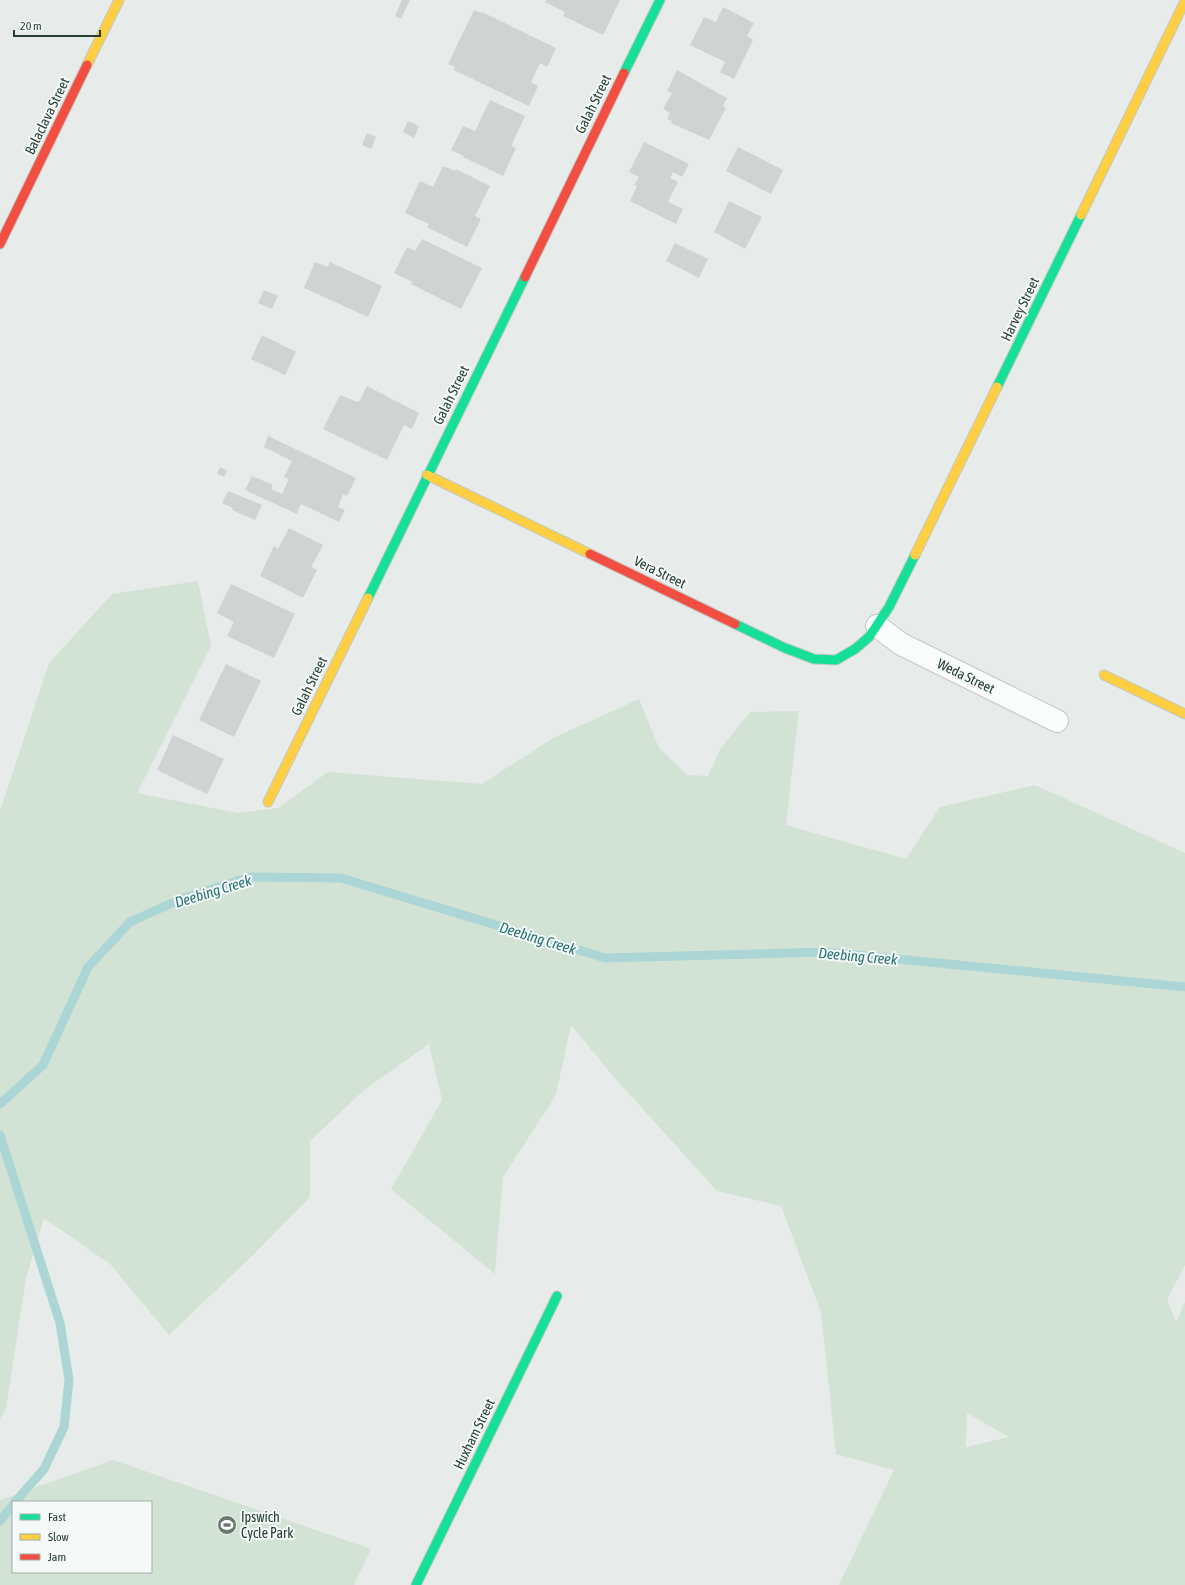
<svg xmlns="http://www.w3.org/2000/svg" width="1185" height="1585" viewBox="0 0 1185 1585" font-family="'Asap Condensed',sans-serif">
<style>
.green{fill:#d2e3d5;fill-rule:evenodd}
.lines{fill:none;stroke-linecap:round;stroke-linejoin:round}
.stream{stroke:#acd5d5;stroke-width:9}
.building{fill:#cfd4d2}
.street-casing{stroke:#c4c8c6;stroke-width:24}
.fast-casing{stroke:#c3c9c6;stroke-width:11}
.slow-casing{stroke:#c3c9c6;stroke-width:11}
.jam-casing{stroke:#c3c9c6;stroke-width:11}
.street{stroke:#fbfcfc;stroke-width:22}
.fast{stroke:#16e098;stroke-width:9}
.slow{stroke:#ffcf43;stroke-width:9}
.jam{stroke:#f24e42;stroke-width:9}
.labels{text-anchor:middle;dominant-baseline:central;stroke-width:4;stroke-linejoin:round;paint-order:stroke}
.street-label{font-size:14px;fill:#253d34;stroke:#f5f9f7}
.poi-label{font-size:14px;fill:#253d34;stroke:#f5f9f7;text-anchor:start}
.water-label{font-size:15px;font-style:italic;fill:#247274;stroke:#f5f9f7}
</style>
<rect width="100%" height="100%" fill="#e7ebe9"/>
<!-- green -->
<g class="green">
<path d="M198,581L211,646L137,793L238,813L278,808L328,772L482,784L553,738L639,699L659,748L687,775L708,776L721,748L750,712L799,711L786,825L906,859L940,807L1035,785L1185,853V1265L1167,1300L1176,1322L1185,1302V1585H839L894,1470L836,1454L821,1312L781,1206L717,1191L613,1076L571,1025L556,1095L503,1177L495,1274L391,1189L442,1100L429,1044L364,1090L310,1141V1197L251,1257L169,1335L110,1264L44,1218L26,1278L6,1408L0,1419V811L49,663L112,594ZM967,1413L1009,1437L966,1447Z"/>
<path d="M113,1460L371,1549L354,1585H0V1500ZM13,1502H151V1572H13Z"/>
</g>
<g class="lines">
<!-- stream -->
<g class="stream">
<path d="M0,1104L43,1065L88,967L130,922L181,899L250,877L341,878L605,958L825,952L1185,987"/>
<path d="M0,1135L60,1323L69,1380L64,1427L44,1469L15,1502"/>
<path d="M0,1521L13,1505"/>
</g>
</g>
<!-- building -->
<g class="building">
<path d="M402,0H410L401,19L395,16Z"/>
<path d="M546,0H620L603,35L563,16L565,12L545,2Z"/>
<path d="M723,7L754,23L747,36L753,40L734,79L720,72L725,62L690,45L704,17L716,22Z"/>
<path d="M474,10L481,13L482,12L556,48L547,67L540,63L531,82L538,86L529,106L454,70L455,67L448,64Z"/>
<path d="M677,70L727,98L723,106L726,108L709,140L671,123L672,121L667,119L670,113L663,109L672,93L667,91Z"/>
<path d="M490,100L525,116L511,146L516,148L503,176L463,157L464,156L451,150L463,126L475,131Z"/>
<path d="M408,121L419,126L414,138L403,132Z"/>
<path d="M367,133L376,137L371,149L362,145Z"/>
<path d="M644,142L689,164L682,177L673,172L670,178L678,182L668,202L683,209L676,224L630,201L637,186L634,185L639,177L629,172Z"/>
<path d="M738,147L783,170L771,194L726,171Z"/>
<path d="M443,166L455,171L456,169L490,186L475,216L481,219L467,247L427,227L429,224L405,213L420,181L433,187Z"/>
<path d="M729,201L762,217L745,249L714,232Z"/>
<path d="M422,239L482,268L461,309L411,284L412,282L394,273L407,247L415,251Z"/>
<path d="M675,243L708,259L699,278L666,261Z"/>
<path d="M315,262L328,267L330,262L382,286L368,317L304,288Z"/>
<path d="M264,290L278,296L272,309L258,303Z"/>
<path d="M262,335L296,352L285,375L251,359Z"/>
<path d="M367,386L419,413L412,429L404,425L387,460L323,429L340,395L357,402V401L359,402Z"/>
<path d="M268,436L356,478L347,496L343,494L338,507L345,510L339,522L301,504L297,514L245,490L252,476L273,485L271,489L282,494L289,479L284,477L292,461L264,447Z"/>
<path d="M220,467L227,471L224,477L217,474Z"/>
<path d="M228,491L262,505L255,520L232,510L233,508L222,503Z"/>
<path d="M289,528L323,545L311,567L317,570L303,598L260,576L274,546L278,549Z"/>
<path d="M231,584L295,614L274,658L227,636L234,622L217,613Z"/>
<path d="M226,664L261,681L234,737L199,720Z"/>
<path d="M173,735L224,759L207,794L157,770Z"/>
</g>
<g class="lines">
<defs>
<path id="street" d="M877,626L901,644L1057,721"/>
<g id="fast">
<path d="M624,73L660,0"/>
<path d="M997,387L1081,215"/>
<path d="M368,598L525,277"/>
<path d="M735,624L785,648L814,659L836,660L855,649L869,637L889,607L915,555"/>
<path d="M416,1585L557,1296"/>
</g>
<g id="slow">
<path d="M87,65L119,0"/>
<path d="M1081,215L1185,1"/>
<path d="M427,475L590,554"/>
<path d="M915,555L997,387"/>
<path d="M1104,675L1185,714"/>
<path d="M268,802L368,598"/>
</g>
<g id="jam">
<path d="M0,244L87,65"/>
<path d="M525,277L624,73"/>
<path d="M590,554L735,624"/>
</g>
</defs>
<!-- street casing -->
<use href="#street" class="street-casing"/>
<!-- fast casing -->
<use href="#fast" class="fast-casing"/>
<!-- slow casing -->
<use href="#slow" class="slow-casing"/>
<!-- jam casing -->
<use href="#jam" class="jam-casing"/>
<!-- street -->
<use href="#street" class="street"/>
<!-- fast -->
<use href="#fast" class="fast"/>
<!-- slow -->
<use href="#slow" class="slow"/>
<!-- jam -->
<use href="#jam" class="jam"/>
</g>
<!-- icons -->
<defs>
<symbol id="stadium-disc" viewBox="-11 -11 22 22"><circle r="9.5" fill="#697a73" stroke="#f5f9f7"/><path d="M0-5a6.5 5 0 1 0 0 10a6.5 5 0 1 0 0-10ZM-3.5-1.8h7v3.6h-7Z" fill="#fff"/></symbol>
</defs>
<g fill-rule="evenodd">
<use href="#stadium-disc" x="216" y="1514" width="22" height="22"/>
</g>
<g class="labels">
<!-- street labels -->
<g class="street-label">
<text transform="translate(593 104) rotate(-64)">Galah Street</text>
<text transform="translate(47 116) rotate(-64)">Balaclava Street</text>
<text transform="translate(1020 309) rotate(-64)">Harvey Street</text>
<text transform="translate(451 395) rotate(-64)">Galah Street</text>
<text transform="translate(660 572) rotate(26)">Vera Street</text>
<text transform="translate(966 676) rotate(26)">Weda Street</text>
<text transform="translate(309 686) rotate(-64)">Galah Street</text>
<text transform="translate(474 1434) rotate(-64)">Huxham Street</text>
</g>
<!-- poi labels -->
<g class="poi-label">
<text x="241" y="1517">Ipswich<tspan x="241" dy="16">Cycle Park</tspan></text>
</g>
<!-- water labels -->
<g class="water-label">
<text transform="translate(213 891) rotate(-17)">Deebing Creek</text>
<text transform="translate(538 938) rotate(17)">Deebing Creek</text>
<text transform="translate(858 956) rotate(5)">Deebing Creek</text>
</g>
</g>
<!-- legend -->
<rect x="12" y="1501" width="140" height="72" fill="#f5f9f7" stroke="#a2aea9"/>
<rect x="20" y="1514" width="20" height="6" fill="#16e098" stroke="#a2aea9"/>
<text x="48" y="1521" font-size="12" fill="#253d34">Fast</text>
<rect x="20" y="1534" width="20" height="6" fill="#ffcf43" stroke="#a2aea9"/>
<text x="48" y="1541" font-size="12" fill="#253d34">Slow</text>
<rect x="20" y="1554" width="20" height="6" fill="#f24e42" stroke="#a2aea9"/>
<text x="48" y="1561" font-size="12" fill="#253d34">Jam</text>
<!-- scale -->
<path d="M14 30v6h86v-6" fill="none" stroke="#253d34" stroke-width="2"/>
<text x="20" y="30" font-size="12" fill="#253d34" stroke="#f5f9f7" stroke-width="3" paint-order="stroke">20 m</text>
</svg>
